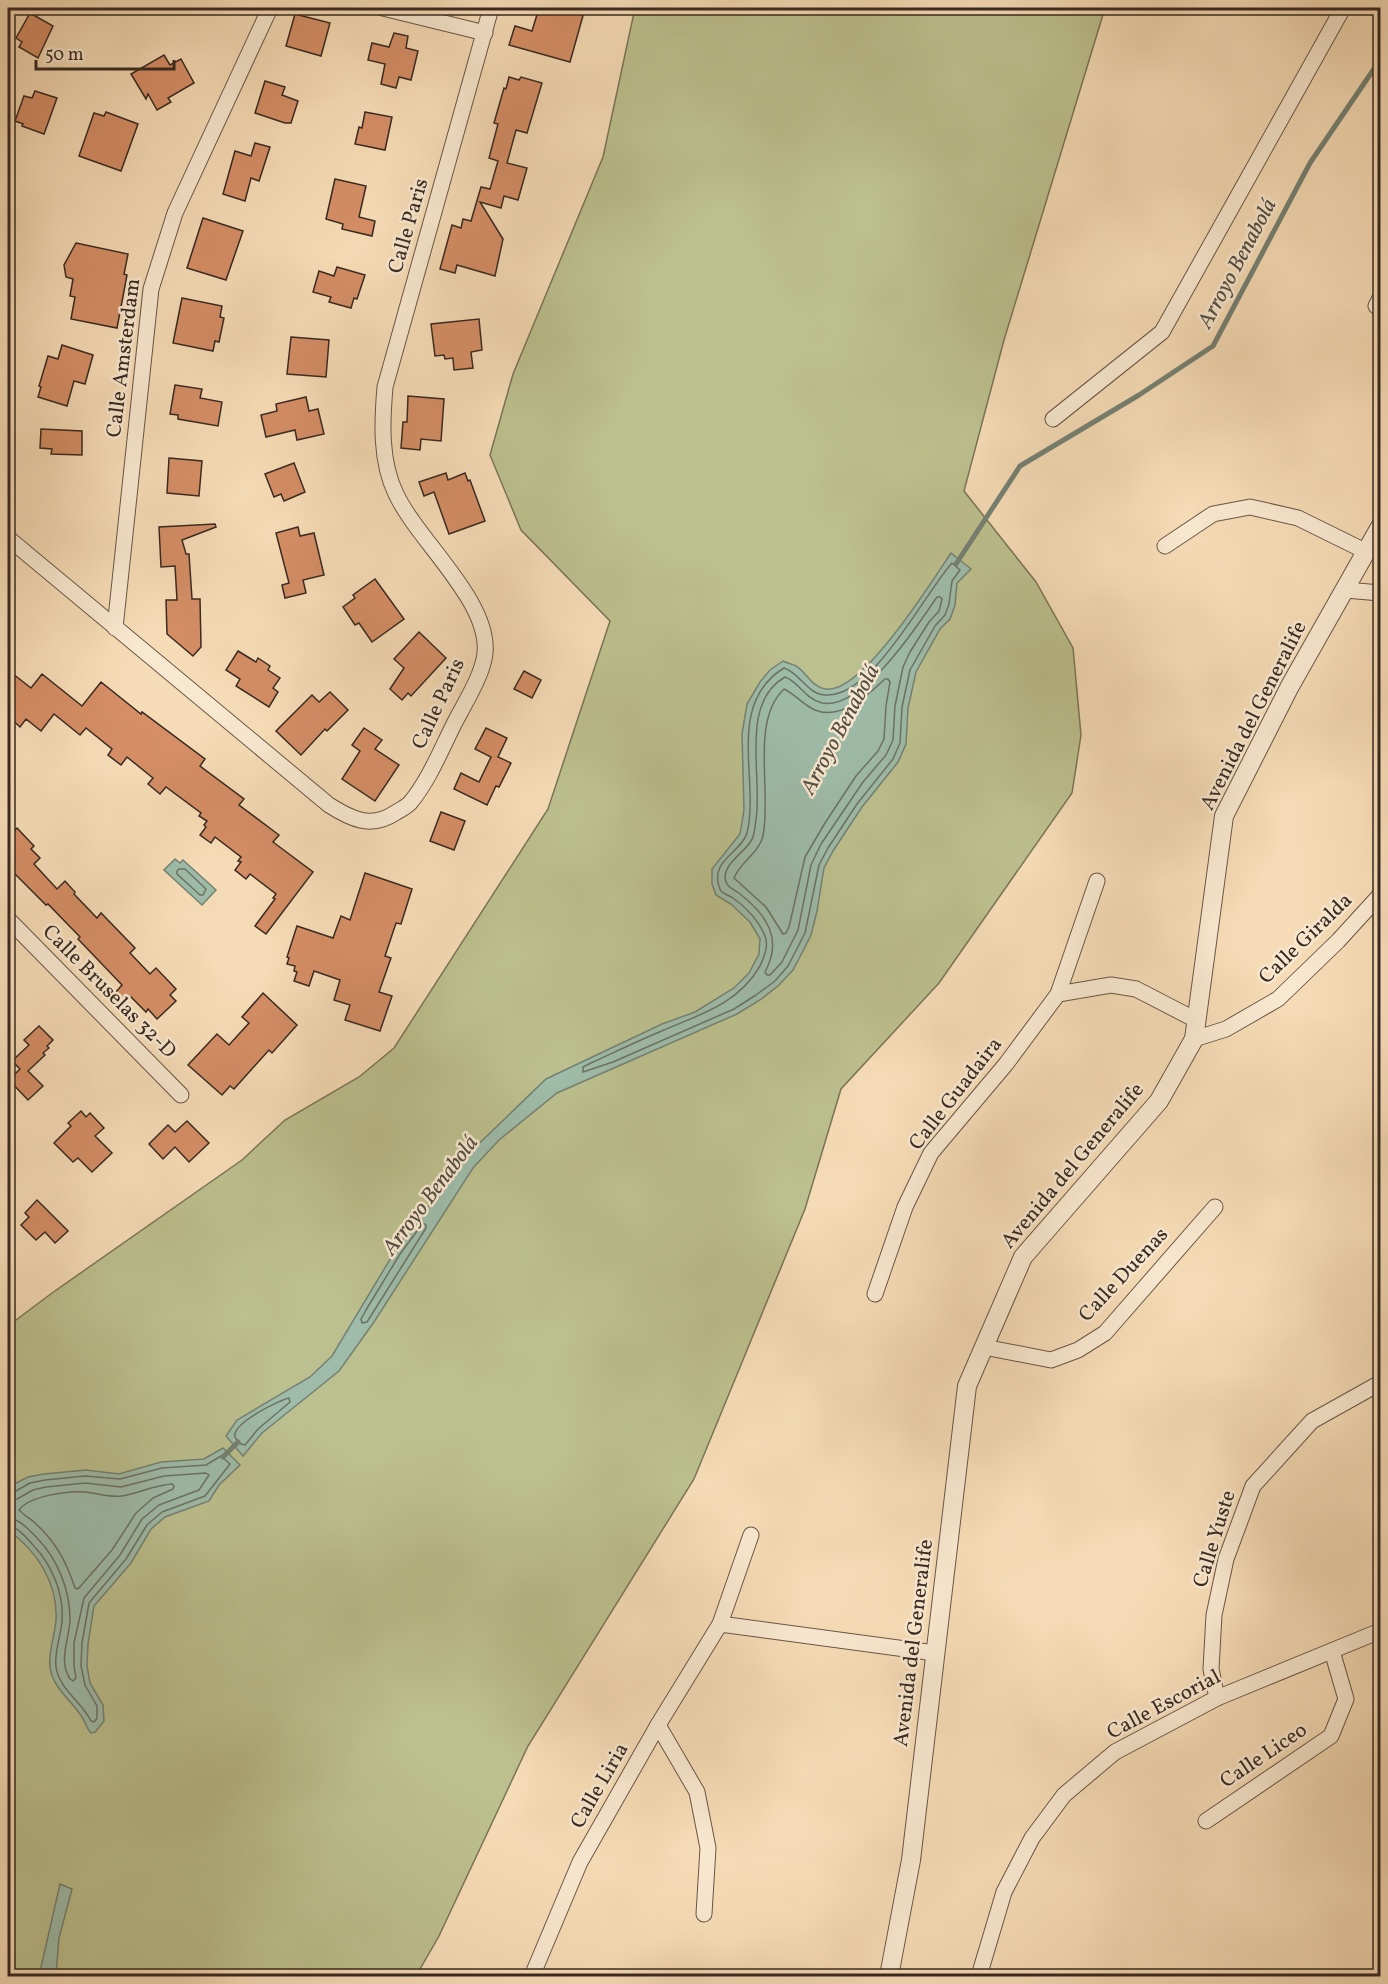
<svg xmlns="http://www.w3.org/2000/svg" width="1388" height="1984" viewBox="0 0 1388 1984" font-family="Vollkorn,serif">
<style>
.green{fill:#bcc08e;stroke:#7a7458;stroke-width:1.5}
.water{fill:#9ebca9;stroke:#758173;stroke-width:1.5}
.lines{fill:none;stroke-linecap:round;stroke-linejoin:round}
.shore{stroke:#6b7266;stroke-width:1.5}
.stream{stroke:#758173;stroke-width:5}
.building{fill:#d58e66;stroke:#382922;stroke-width:1.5}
.minor-casing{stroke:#685647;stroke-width:17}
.tertiary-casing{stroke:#685647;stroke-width:20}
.minor{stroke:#f9e8d0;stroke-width:15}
.tertiary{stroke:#f9e8d0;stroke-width:18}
.labels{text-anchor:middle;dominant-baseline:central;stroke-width:5;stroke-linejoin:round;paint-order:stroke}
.street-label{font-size:21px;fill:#382922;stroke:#f9e8d0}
.water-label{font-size:22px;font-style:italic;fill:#524e44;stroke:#f9e8d0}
</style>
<rect width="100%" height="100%" fill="#f6dcb6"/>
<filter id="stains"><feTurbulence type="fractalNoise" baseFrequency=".00333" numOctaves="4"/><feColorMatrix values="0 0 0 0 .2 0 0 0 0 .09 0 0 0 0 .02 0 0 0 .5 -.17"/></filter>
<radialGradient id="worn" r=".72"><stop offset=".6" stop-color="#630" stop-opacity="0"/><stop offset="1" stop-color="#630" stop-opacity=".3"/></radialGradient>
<!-- green -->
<path class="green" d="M635,8H1105L1004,340L964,491L1036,582L1073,648L1081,735L1072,793L939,983L841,1089L805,1209L694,1479L528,1746L439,1936L416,1976H8V1326L52,1293L242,1160L285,1120L359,1077L394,1048L548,809L610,621L521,530L490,455L513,374L603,157Z"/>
<!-- water -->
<g class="water">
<path d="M951,553L971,569L957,583L955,605L950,619L940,629L916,672L908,708L906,744L898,762L862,807L833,851L824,868L817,911L811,935L803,951L793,970L779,985L760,1000L737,1014L557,1093L499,1140L473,1168L374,1322L339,1371L262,1433L243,1456L226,1436L237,1420L310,1377L332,1356L395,1251L464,1158L546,1079L662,1024L695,1012L734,988L749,973L759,954L760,939L750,922L731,904L716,895L712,884V869L740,834L744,810L742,734L747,704L760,682L770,670L783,661C787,663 792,664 796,666C806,672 812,687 825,689C861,696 932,581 951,553Z"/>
<path d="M175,859L180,863L183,860L216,890L202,905L164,870Z"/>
<path d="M223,1448L240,1465L219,1485L209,1501L165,1517L151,1529L131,1563L94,1606L88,1644L87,1666L90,1683L103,1705L104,1721L95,1732L91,1733C86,1728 86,1723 82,1717C72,1701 52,1687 50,1667C48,1652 55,1635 56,1620C58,1583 37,1551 8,1530V1487L28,1477L44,1474L86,1470L119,1474L161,1462L204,1459Z"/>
<path d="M60,1884L72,1889L59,1938L56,1976H39Z"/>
</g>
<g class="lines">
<!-- shore -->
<g class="shore">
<path d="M952,563L960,570L952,581L949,604L945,615L935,626L910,670L902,707L900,743L893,759L857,804L828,848L819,865L805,933L788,966L775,981L756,995L734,1009L613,1062L583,1072V1067L593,1062C617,1051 640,1040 664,1030C701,1014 738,1004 760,966C764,957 769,946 765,936C759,921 746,907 733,898C730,896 724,894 721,891C720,890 718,883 718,882C714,859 742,851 747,833C760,780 725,704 784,668C800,673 807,694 825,695C872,699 924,594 952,563Z"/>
<path d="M937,597H940L942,599L939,611L929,622L910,652L903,667L895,706L893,740L886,755L863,782L821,844L811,865L798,930L782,962L770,975H767L765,972C783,939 767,915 740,894C735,890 728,888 726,882C720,866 744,853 751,841C755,835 755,826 756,819C763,777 739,703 785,677C798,681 805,699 822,703C863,710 917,626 937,597Z"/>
<path d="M885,679H888L890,682L886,706L884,739L878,751L856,776L825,823L805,857L789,927L786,933L783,934L766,907L734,878C740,862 759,853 763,836C772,792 750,721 784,689C795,694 803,705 815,710C841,721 868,695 885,679Z"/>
<path d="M179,869H185L206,889L203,895H200L177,874V871Z"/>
<path d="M423,1223L426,1225V1228L367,1322L362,1323L361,1319L366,1310L400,1254Z"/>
<path d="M289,1398L290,1402L258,1429L245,1445L241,1444C239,1442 236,1440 235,1437C231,1424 279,1400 289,1398Z"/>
<path d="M172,1484L174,1486L173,1489L153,1498L136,1513L112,1550L78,1589L75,1588C66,1561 56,1542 34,1522C29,1518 24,1515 19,1510C29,1496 67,1491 85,1492C97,1493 109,1498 122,1496C139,1493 155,1485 172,1484Z"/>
<path d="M8,1493L14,1492L30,1483L45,1480L85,1476L120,1479L162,1468L206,1465L221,1456L230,1464L205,1496L162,1512L147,1525L126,1559L89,1603L82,1643L81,1666L85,1685L97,1706V1718L94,1722L91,1721C82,1702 59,1689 56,1667C54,1652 61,1636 62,1621C64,1593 52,1565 33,1545C26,1537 18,1527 8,1526"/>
<path d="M8,1500L17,1499L33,1490L46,1487L85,1483L121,1487L164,1476L206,1473L209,1475L199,1490L159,1505L142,1519L120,1555L84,1598L74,1643V1666L76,1678L73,1681L70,1679C58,1660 69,1641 70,1620C70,1590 58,1560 38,1539C29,1530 20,1519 8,1518"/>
</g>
<!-- stream -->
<g class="stream">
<path d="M956,564L1020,466L1139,395L1213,346L1310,163L1380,60"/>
<path d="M223,1457L238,1442"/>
</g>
</g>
<!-- building -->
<g class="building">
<path d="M539,8H567L584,12L570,62L509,45L515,26L532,31Z"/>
<path d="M30,13L53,26L38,58L19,47L22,42L16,38Z"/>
<path d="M295,14L330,23L321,56L286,46Z"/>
<path d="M394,33L408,36L406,48L418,51L411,80L399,77L396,88L381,84L385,64L368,60L372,43L389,47Z"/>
<path d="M164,55L170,65L181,59L194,83L168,98L171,102L157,110L148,94L146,99L131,74Z"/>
<path d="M509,77L519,80L521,77L542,83L527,133L516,130L507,163L527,168L518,200L504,196L501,208L480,202L503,239L495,276L457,265L455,273L440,269L452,225L461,228L463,219L471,221L481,187L490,189L498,161L489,158L498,124L494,123L504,88L506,89Z"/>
<path d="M265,81L285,87L282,95L298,101L291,123H285L255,113Z"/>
<path d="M35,91L57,98L44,134L22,126L23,124L15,121L24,96L32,98Z"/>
<path d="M106,112L138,124L121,171L79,156L94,113L104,116Z"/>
<path d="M365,112L392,117L385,150L355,144L359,127L362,128Z"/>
<path d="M255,143L270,147L259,181L251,178L245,201L223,194L235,151L251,156Z"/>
<path d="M335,179L366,186L359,217L375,221L372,236L342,229L343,224L326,219Z"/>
<path d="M203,218L243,231L226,280L187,268Z"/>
<path d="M76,243L128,254L124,274L127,275L117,328L71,319L75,297L70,296L73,279L66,277L64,265Z"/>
<path d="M337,267L365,275L357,299L354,298L351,308L329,302L331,297L313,292L319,271L334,276Z"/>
<path d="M182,298L222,306L220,317L224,318L219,342L215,341L213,351L173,343Z"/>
<path d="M479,319L482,350L471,352L473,368L454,370L453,358L445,359L444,355L435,356L431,324Z"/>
<path d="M291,337L329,340L326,377L287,374Z"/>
<path d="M62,345L93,355L85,384L74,381L67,406L38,397L41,387L39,386L48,356L58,359Z"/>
<path d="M175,385L202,389L200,398L222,402L218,426L178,419V415L170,414Z"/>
<path d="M408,396L444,399L441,441L421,439L420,450L401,448L403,422H407Z"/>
<path d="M306,397L309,411L318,409L324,434L297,440L295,430L266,437L261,415L277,411L276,404Z"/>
<path d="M41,429L82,431V455L51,454L52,449L40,448Z"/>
<path d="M169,458L202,461L199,496L167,493Z"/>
<path d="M294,463L305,492L284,501L281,494L274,497L265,474Z"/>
<path d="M446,473L448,480L465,473L468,481L470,480L485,521L449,534L434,492L424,496L419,482Z"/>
<path d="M215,524L216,527L182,540L186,554H189L192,599H200L201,647L193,656L167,634L166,600H177L175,566L161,567L159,527Z"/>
<path d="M298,527L300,536L314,533L324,575L303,580L306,593L285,598L282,585L289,583L276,533Z"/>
<path d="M375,579L404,619L372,642L359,623L355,625L343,607L355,598L353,595Z"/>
<path d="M419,632L446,658L411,696L408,693L402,700L390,689L404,668L394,659Z"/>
<path d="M238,651L256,662L258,658L270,666L268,670L280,678L273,688L278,692L269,707L236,686L240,679L226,670Z"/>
<path d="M8,670L31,688L42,674L82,706L101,682L141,714L142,712L205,759L200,766L244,799L239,805L279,835L273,842L313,872L266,934L255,926L275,899L273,898L276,894L250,874L246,879L235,870L241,862L238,861L241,857L215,837L211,843L200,835L206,827L204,825L207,821L199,816L201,813L166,787L160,794L148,784L153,778L127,757L121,765L108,755L112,749L86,728L80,735L54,714L41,731L26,719L20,727L8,716Z"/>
<path d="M524,671L541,680L532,698L514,689Z"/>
<path d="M330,692L348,710L327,731L325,729L301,755L276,731L312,695L319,702Z"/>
<path d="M364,728L382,740L375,749L399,765L375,801L342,779L360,751L352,745Z"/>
<path d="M486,728L507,738L498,757L511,763L499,787L496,786L487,805L454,789L461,773L479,782L491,757L475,749Z"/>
<path d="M441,812L465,821L454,850L430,841Z"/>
<path d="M17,828L34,846L31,849L40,858L34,864L57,889L65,881L75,892L74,894L97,918L101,913L135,948L130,953L150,974L156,968L176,989L170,995L176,1001L157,1019L148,1009L146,1012L131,997L124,1003L115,993L122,985L78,939L80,937L48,904L46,905L8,867V837Z"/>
<path d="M365,873L412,889L401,924L396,923L385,956L391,958L379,992L392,996L380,1031L345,1020L350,1005L334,1000L340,980L314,971L309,986L294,981L297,972L294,971L295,966L287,964L289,958L287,957L297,926L333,938L341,916L350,920Z"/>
<path d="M263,993L297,1025L272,1053L269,1050L234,1089L230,1086L222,1095L188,1065L217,1034L229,1045L249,1023L242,1017Z"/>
<path d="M39,1026L53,1040L47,1046L49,1048L43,1053L45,1055L28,1071L43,1086L28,1100L9,1080L20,1069L12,1061L29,1045L24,1040Z"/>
<path d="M81,1111L86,1117L90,1113L104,1128L95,1136L112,1153L92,1172L78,1158L73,1162L54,1143L71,1126L68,1123Z"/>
<path d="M187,1121L209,1143L189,1162L175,1147L163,1159L149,1144L168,1125L175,1132Z"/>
<path d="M37,1200L68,1231L55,1243L45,1232L36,1240L21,1225L29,1217L25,1213Z"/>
</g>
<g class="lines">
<defs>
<g id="minor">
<path d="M383,8L485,33"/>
<path d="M1376,306L1380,298"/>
<path d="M1053,419L1162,332L1343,8"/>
<path d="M8,538L329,805C351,819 371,829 395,813C400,810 406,807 410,803C429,780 441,750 454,724C464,704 483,675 485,653C490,601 418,541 396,494C380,461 382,422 385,387L491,8"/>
<path d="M1165,546L1213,514L1250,507L1298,518L1367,552"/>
<path d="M1346,590L1380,593"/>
<path d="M115,628L151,289L175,213L270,8"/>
<path d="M8,919L181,1095"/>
<path d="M1058,994L1111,985L1136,989L1196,1020"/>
<path d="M1194,1039L1226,1029L1278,999L1338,941L1380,895"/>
<path d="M875,1294L905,1207L931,1153L1006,1064L1058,994L1097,881"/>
<path d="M984,1347L1051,1360L1078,1350L1105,1333L1215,1207"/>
<path d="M720,1624L935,1653"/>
<path d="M1217,1698L1211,1669L1214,1615L1226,1559L1253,1486L1312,1421L1380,1383"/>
<path d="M658,1725L697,1792L708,1848L704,1914"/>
<path d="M1206,1821L1331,1736L1346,1699L1332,1651"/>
<path d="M532,1976L580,1862L658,1725L720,1624L751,1535"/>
<path d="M979,1976L1004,1892L1032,1838L1064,1795L1115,1752L1217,1698L1380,1631"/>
</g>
<path id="tertiary" d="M889,1976L911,1860L967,1386L1023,1257L1159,1101L1194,1039L1224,816L1290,686L1380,527"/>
</defs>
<!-- minor casing -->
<use href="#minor" class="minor-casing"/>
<!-- tertiary casing -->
<use href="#tertiary" class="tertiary-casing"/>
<!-- minor -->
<use href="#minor" class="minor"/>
<!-- tertiary -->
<use href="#tertiary" class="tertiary"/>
</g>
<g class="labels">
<!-- street labels -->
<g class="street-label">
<text transform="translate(409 226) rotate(-74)">Calle Paris</text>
<text transform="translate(124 358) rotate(-83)">Calle Amsterdam</text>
<text transform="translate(439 704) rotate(-65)">Calle Paris</text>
<text transform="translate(1254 716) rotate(-63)">Avenida del Generalife</text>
<text transform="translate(1306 939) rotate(-44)">Calle Giralda</text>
<text transform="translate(109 992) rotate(45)">Calle Bruselas 32-D</text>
<text transform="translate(956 1094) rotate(-52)">Calle Guadaira</text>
<text transform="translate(1073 1166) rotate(-50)">Avenida del Generalife</text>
<text transform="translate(1124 1275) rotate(-47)">Calle Duenas</text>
<text transform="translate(1215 1539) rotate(-73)">Calle Yuste</text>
<text transform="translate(914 1643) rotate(-83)">Avenida del Generalife</text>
<text transform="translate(1164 1705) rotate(-28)">Calle Escorial</text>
<text transform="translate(1264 1756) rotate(-34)">Calle Liceo</text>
<text transform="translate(600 1786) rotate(-60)">Calle Liria</text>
</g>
<!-- water labels -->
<g class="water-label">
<text transform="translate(1238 264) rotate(-62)">Arroyo Benabolá</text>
<text transform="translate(841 730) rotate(-62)">Arroyo Benabolá</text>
<text transform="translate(431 1196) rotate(-53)">Arroyo Benabolá</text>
</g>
</g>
<!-- margin -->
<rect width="1388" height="1984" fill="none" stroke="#f6dcb6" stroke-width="30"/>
<rect x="9" y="9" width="1370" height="1966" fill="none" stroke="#382922" stroke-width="3"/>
<rect x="15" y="15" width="1358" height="1954" fill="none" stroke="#382922" stroke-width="1.5"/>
<!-- scale -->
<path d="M36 60v9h138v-9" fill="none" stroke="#382922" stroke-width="3"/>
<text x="45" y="60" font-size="18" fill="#382922" stroke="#f9e8d0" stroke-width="4.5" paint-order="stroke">50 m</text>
<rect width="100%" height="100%" filter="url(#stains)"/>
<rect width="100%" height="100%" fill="url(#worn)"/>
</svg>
